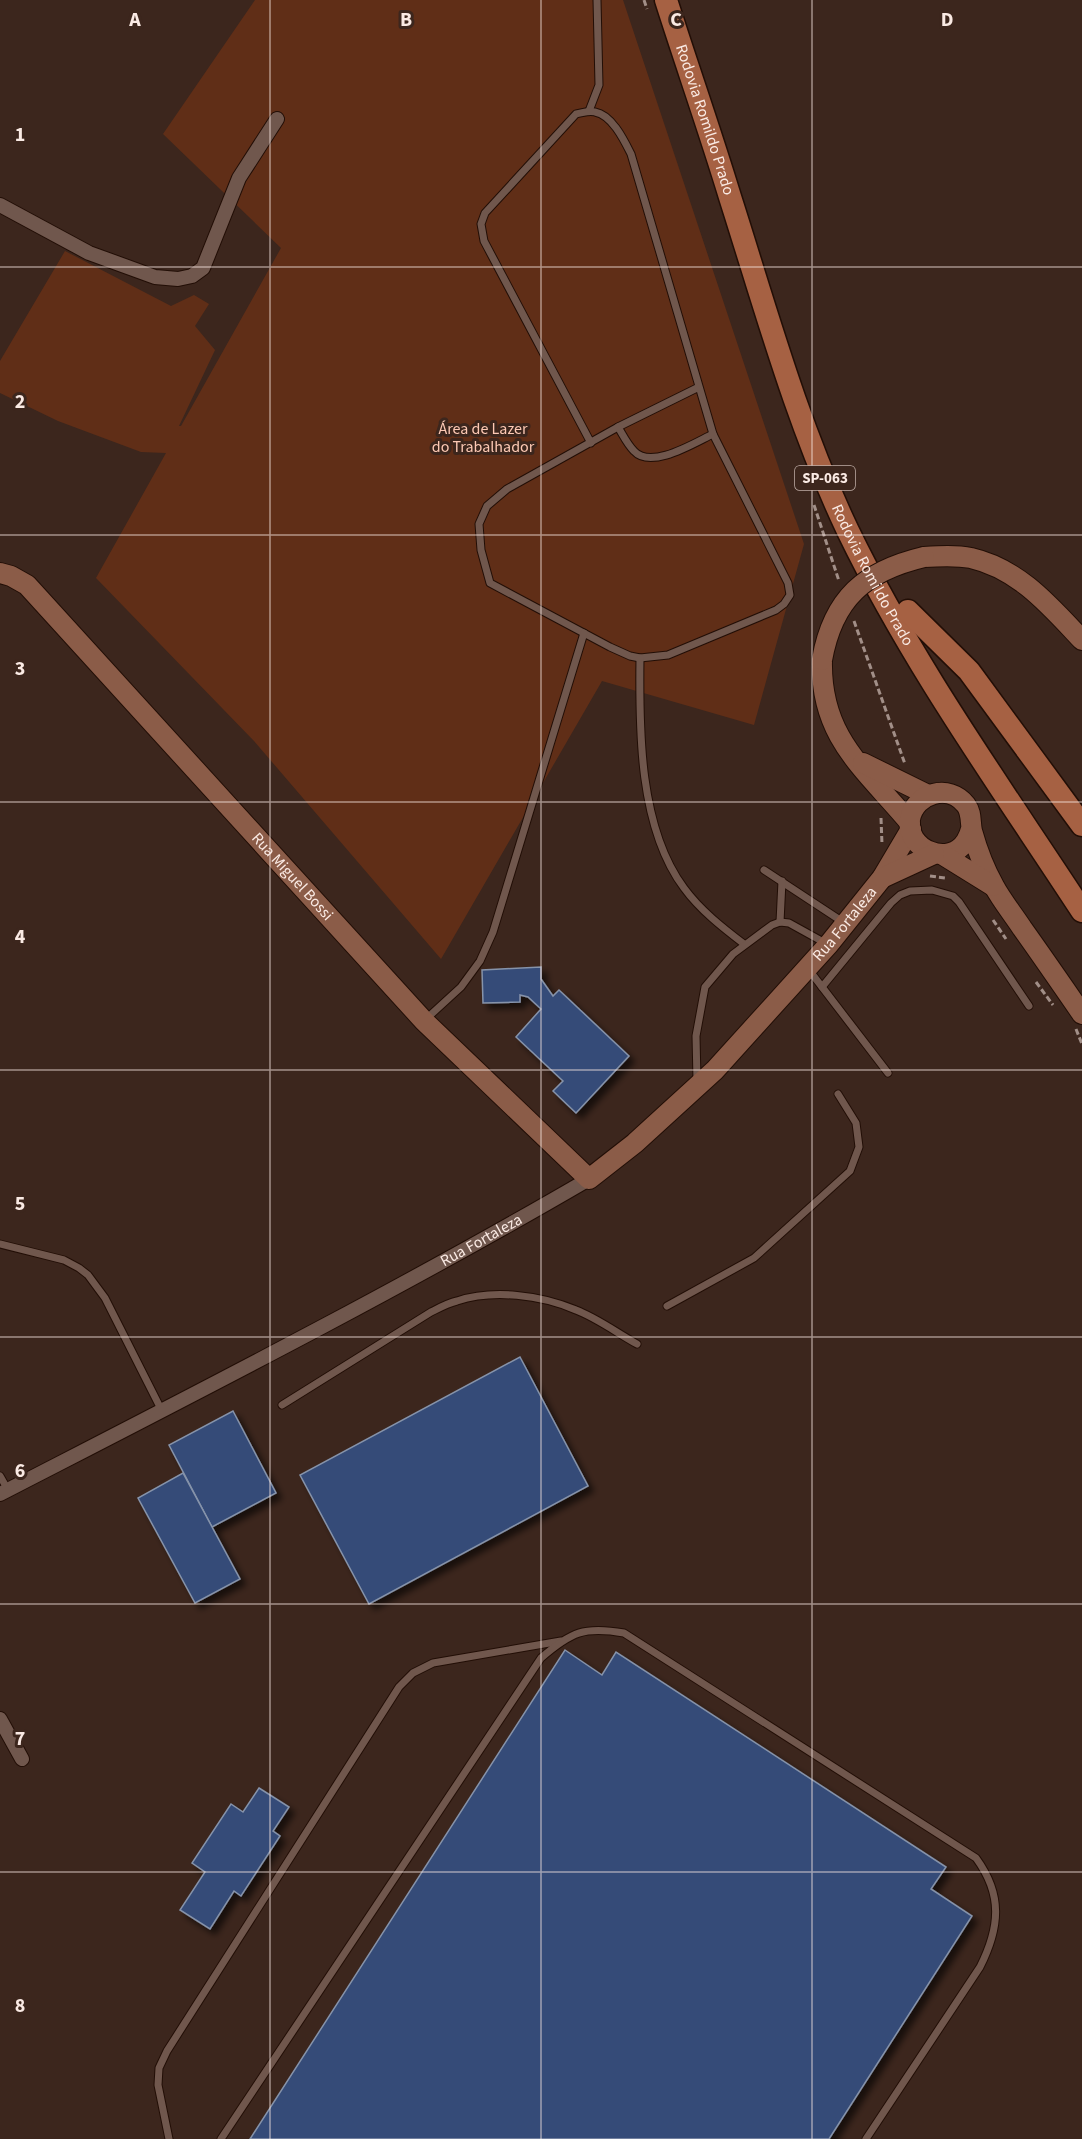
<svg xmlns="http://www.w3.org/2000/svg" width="1082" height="2139" viewBox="0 0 1082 2139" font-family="'Source Sans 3',sans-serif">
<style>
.green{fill:#602e17}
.building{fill:#344b78;stroke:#8693aa;stroke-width:1.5;filter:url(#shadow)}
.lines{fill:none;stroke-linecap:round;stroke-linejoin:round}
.lane-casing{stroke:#220e06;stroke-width:9}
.street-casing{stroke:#220e06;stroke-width:16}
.secondary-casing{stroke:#220e06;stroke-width:22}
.primary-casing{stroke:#220e06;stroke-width:25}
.path{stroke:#a28f88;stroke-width:3;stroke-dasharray:6 3;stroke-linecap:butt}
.lane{stroke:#70574d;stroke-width:7}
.street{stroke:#70574d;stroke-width:14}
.secondary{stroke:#8b5c48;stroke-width:20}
.primary{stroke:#a66143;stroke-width:22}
.secondary-bridge-casing{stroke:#220e06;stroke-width:22;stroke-linecap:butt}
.secondary-bridge{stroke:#8b5c48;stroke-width:20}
.grid{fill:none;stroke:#faeae4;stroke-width:1.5;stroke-opacity:0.55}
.labels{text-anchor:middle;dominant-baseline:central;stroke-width:6;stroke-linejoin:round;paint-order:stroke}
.shield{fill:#3c261d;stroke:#c1afa8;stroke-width:1.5}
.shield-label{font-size:15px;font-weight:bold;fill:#faeae4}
.street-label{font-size:16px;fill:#faeae4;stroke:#3c261d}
.park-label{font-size:16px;fill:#fdc9b4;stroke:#3c261d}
.grid-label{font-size:20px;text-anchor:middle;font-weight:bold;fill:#faeae4;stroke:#3c261d;stroke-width:6;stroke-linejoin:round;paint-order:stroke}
</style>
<defs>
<filter id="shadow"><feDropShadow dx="5.5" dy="5.5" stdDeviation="3" flood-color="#0009"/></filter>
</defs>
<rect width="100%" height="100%" fill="#3c261d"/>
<!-- green -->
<path class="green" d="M255,0H623L804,544L754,725L602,681L441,959L254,741L96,578L166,453L141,452L58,421L0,393V361L65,251L171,306L194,295L209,304L195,326L215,350L179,426H181L281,248L163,134Z"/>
<!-- building -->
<g class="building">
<path d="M541,967V979L553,996L559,990L629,1056L576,1113L553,1091L563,1081L516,1037L541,1009L528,997L520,995V1002L483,1003L482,970Z"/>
<path d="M520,1357L588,1486L369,1604L300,1475Z"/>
<path d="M233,1411L276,1493L212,1527L169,1445Z"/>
<path d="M183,1473L240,1579L195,1603L138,1498Z"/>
<path d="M565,1650L602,1675L616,1652L946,1867L931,1889L972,1916L829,2139H250Z"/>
<path d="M259,1788L289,1807L273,1831L280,1836L241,1896L234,1891L210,1929L180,1910L205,1872L192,1863L231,1804L243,1812Z"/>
</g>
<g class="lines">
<defs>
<g id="lane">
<path d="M589,111L599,85L597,0"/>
<path d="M618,427C623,435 627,444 634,451C651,470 694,443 713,434"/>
<path d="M591,443L484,241L481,224L485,213L576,114C583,113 589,110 595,112C612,115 624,140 631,154L713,434L788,583L790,595L784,604L776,610L668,655L640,658L630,656L610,647L490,583L481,550L479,524L487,506L507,489L618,427L699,387"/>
<path d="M640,658C639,730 639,828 684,888C700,910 723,928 744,944"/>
<path d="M764,870L843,922"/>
<path d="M780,922L782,881"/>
<path d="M809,970L888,1073"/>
<path d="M822,987L891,903L900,895L910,891L932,890L953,896L959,902L1029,1006"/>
<path d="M426,1019L461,987L480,961L493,932L584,633"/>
<path d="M697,1080L696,1036L705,987L733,954L772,925L780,922L789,923L827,944"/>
<path d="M0,1244L64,1260L79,1268L88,1275L105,1298L162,1411"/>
<path d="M667,1306L754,1258L850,1171L859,1147L856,1123L838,1094"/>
<path d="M282,1405L431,1312C439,1308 448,1303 457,1301C493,1289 541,1295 576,1310C597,1318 617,1333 637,1344"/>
<path d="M0,1476L8,1490"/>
<path d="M169,2139L158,2085L159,2068L167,2051L399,1687L413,1673L433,1663L561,1641"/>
<path d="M221,2139L541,1658C571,1632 584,1626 624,1633L976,1858C1003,1895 1000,1927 980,1967L866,2139"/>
</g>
<g id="street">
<path d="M0,205L89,253L155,277L178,279L192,276L203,268L239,178L277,119"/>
<path id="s1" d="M0,1494C198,1392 397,1291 589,1179"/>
<path d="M0,1719L22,1759"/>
</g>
<g id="secondary">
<path d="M924,557C940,556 956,555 971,558C1019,569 1050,606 1082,640"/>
<path id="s2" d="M0,573L11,576L27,585L424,1021L589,1179L635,1143L715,1070L829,944L882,878L911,829"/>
<path d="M822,660C820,737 864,768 910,823"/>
<path d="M863,763L928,795"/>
<path d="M971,829C970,833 968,838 966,841C949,868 905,849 910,819C915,793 949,783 966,805C972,813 970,822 972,831C977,849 985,870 994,886C1002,901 1013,914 1022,928C1042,956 1062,985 1082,1014"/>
<path d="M943,855L993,886"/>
<path d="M882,878L934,854"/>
</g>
<g id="primary">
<path id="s3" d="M666,0C687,66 710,131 730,197C766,310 797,424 848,531C913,665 1001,787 1082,911"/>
<path d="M908,611L969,671L1082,825"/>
</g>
</defs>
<!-- lane casing -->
<use href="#lane" class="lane-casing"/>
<!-- street casing -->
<use href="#street" class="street-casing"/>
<!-- secondary casing -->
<use href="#secondary" class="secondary-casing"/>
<!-- primary casing -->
<use href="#primary" class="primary-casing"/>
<!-- path -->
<g class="path">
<path d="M644,0L647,9"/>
<path d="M814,505L839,581"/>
<path d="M854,621L905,764"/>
<path d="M881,818L882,844"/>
<path d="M930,876L945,878"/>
<path d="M993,920L1006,939"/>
<path d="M1036,982L1053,1005"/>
<path d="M1076,1029L1082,1044"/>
</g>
<!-- lane -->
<use href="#lane" class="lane"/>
<!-- street -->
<use href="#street" class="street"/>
<!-- secondary -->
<use href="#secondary" class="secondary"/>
<!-- primary -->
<use href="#primary" class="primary"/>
<defs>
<path id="secondary-bridge" d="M822,660C833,598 865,571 924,557"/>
</defs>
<!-- secondary-bridge casing -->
<use href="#secondary-bridge" class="secondary-bridge-casing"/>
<!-- secondary-bridge -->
<use href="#secondary-bridge" class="secondary-bridge"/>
</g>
<!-- grid -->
<path class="grid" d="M270,0V2139M541,0V2139M812,0V2139M0,267H1082M0,535H1082M0,802H1082M0,1070H1082M0,1337H1082M0,1604H1082M0,1872H1082"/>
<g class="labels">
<!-- shield labels -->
<rect class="shield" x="795" y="466" width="60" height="24" rx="4.5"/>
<g class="shield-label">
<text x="825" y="478">SP-063</text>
</g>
<!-- street labels -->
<g class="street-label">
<text stroke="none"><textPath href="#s3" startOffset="126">Rodovia Romildo Prado</textPath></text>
<text stroke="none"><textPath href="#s3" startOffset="612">Rodovia Romildo Prado</textPath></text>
<text stroke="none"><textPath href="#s2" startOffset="424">Rua Miguel Bossi</textPath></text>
<text stroke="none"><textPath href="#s2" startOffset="1210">Rua Fortaleza</textPath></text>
<text stroke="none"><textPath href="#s1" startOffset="544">Rua Fortaleza</textPath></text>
</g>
<!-- park labels -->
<g class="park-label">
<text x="483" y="429">Área de Lazer<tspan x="483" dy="18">do Trabalhador</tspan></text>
</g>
</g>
<g class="grid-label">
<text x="135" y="26">A</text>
<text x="406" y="26">B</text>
<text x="676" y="26">C</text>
<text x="947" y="26">D</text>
<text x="20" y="141">1</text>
<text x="20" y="408">2</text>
<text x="20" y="675">3</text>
<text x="20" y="943">4</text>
<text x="20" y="1210">5</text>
<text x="20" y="1477">6</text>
<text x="20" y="1745">7</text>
<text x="20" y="2012">8</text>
</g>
</svg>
